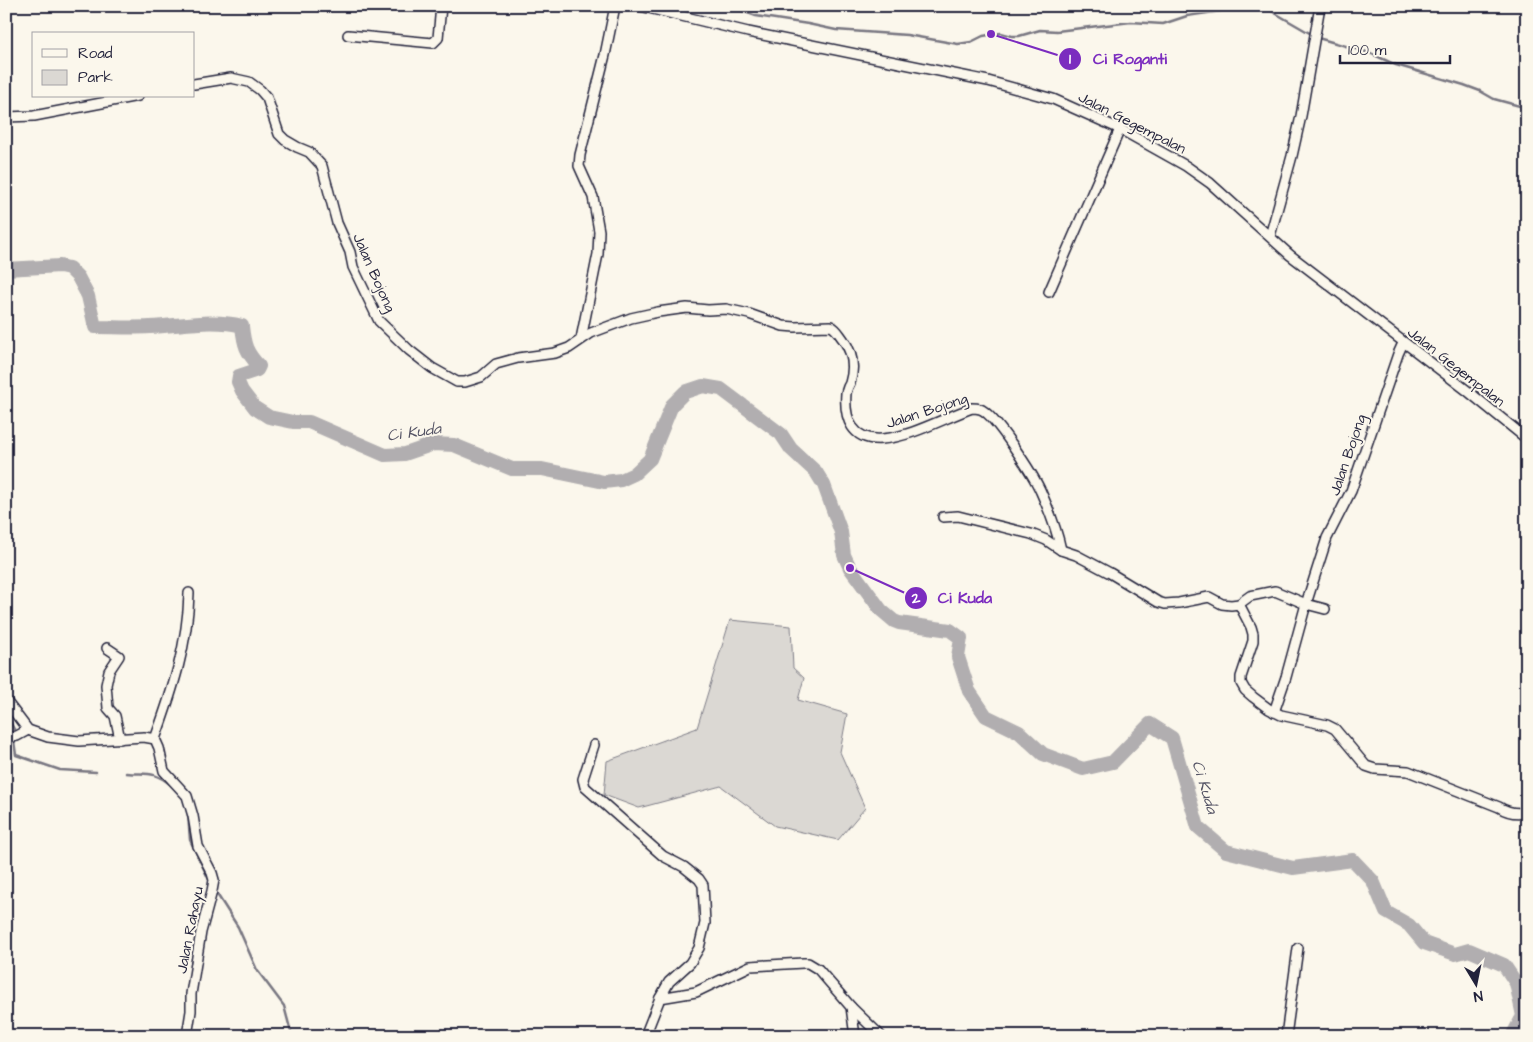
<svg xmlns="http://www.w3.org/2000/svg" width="1533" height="1042" viewBox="0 0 1533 1042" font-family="'Architects Daughter',sans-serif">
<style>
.green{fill:#dbd8d3;stroke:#7e7d87}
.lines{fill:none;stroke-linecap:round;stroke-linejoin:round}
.stream{stroke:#787681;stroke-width:2.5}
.river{stroke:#b1aeb0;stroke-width:14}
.minor-casing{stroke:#22223b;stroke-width:12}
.minor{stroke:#fbf7ec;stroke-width:9}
.labels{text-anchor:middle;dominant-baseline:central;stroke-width:4;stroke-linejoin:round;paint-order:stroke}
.street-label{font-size:15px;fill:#22223b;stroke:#fbf7ec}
.water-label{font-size:16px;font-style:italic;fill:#545364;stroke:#fbf7ec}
.leader{fill:none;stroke:#7b2cbf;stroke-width:2}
.callout-dot{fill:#7b2cbf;stroke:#fbf7ec;stroke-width:2}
.mark-label{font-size:15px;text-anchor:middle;font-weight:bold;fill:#fff}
.callout-label{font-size:16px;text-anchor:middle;font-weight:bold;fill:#7b2cbf;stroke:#fbf7ec;stroke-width:4;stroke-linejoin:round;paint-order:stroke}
</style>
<rect width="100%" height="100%" fill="#fbf7ec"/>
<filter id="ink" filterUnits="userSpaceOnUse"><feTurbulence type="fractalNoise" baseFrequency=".02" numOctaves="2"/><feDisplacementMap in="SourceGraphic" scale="10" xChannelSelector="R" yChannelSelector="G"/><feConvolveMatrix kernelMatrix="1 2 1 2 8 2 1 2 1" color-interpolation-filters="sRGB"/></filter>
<g filter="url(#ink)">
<!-- green -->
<path class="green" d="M730,620L791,626L793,668L804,678L798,700L847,714L840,752L865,808L838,840L775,826L721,786L639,808L604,795L607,761L697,728Z"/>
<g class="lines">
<!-- stream -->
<g class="stream">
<path d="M729,6L756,16L808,24L836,30L907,35L958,44L971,42L983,36L1001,33L1012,36H1019L1040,30L1057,31L1131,22L1163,24L1187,16L1255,6"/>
<path d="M1263,6L1313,35"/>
<path d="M1318,38L1370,53L1396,65L1464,85L1480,91L1494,99L1527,108"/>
<path d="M6,714L16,733L14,741L16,755L60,770L96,772"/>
<path d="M126,773C148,775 152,770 171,785"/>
<path d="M188,814L190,840L211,884"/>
<path d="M215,891L238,927L257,970L284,1006L292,1036"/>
</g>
<!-- river -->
<path class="river" d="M6,269L60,266L69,268L78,277L88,296L95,327C113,327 132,328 150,327C180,326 212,318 242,326C244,345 246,352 259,366L257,370L239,376L238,382L242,391L255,408L269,417L293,422H309L385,455L405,454L434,444L454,445L512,469H542L604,482L621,480L634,474L650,459L672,405L685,392L703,386L721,389L781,434L791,449L816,472L824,485L841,532L844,555L850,568L881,610L894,621L899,623L950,630L961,638L958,657L969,691L986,716L1019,732L1043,754L1083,769L1113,762L1150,724L1172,738L1198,827L1226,851L1293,868L1353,860L1373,881L1386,912L1409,925L1424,943L1455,954L1469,950L1504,965L1516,983L1523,1016L1512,1036"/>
<defs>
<g id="minor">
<path d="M640,6L748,32L988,81L1053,99L1120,129L1186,166L1210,183L1290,255L1469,392L1527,439"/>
<path d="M348,35L433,43L438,38L441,6"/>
<path d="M194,84L231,78L249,82L260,90L267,98L279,134L285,140L297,147L309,152L322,166L337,223L350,252L353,267L379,321L409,350L432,368L457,382H465L481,377L496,364L518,358L555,353L569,348L591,333L631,318L658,312L687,308L708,310L726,309L749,314L783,326L795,327L831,326C837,329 839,334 843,339C853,353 855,367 850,383C848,386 847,389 846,393C844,419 852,441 882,439C911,437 944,418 972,408C974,408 977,408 980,409C994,413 1034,476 1041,492C1049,510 1057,530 1061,550"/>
<path d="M6,117L34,116L138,96"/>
<path d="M1270,236L1292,156L1301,116L1320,6"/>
<path d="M1049,292L1120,129"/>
<path d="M581,339L598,254L599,231L593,197L579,166L580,155L605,55L615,6"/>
<path d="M943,517L958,516L970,519L1031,534L1046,540L1061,550L1076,555L1110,573L1158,602L1165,604L1179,603L1209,597L1222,604L1231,605L1239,604L1250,596L1275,591L1306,604L1325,609"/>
<path d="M1239,604L1251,627L1253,634V641L1241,677V683L1245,690L1253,697L1269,709L1281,715L1327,725L1335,729L1366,766L1375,769L1408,771L1499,807C1508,813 1516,814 1527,812"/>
<path d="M107,648L119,656L109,671L106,685L108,708L115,716L120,739"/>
<path d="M6,701L28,730L48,737L79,741L144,737L155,739L159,748L164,771L187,796L193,816L198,846L212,873L214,880L212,891L201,932L191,994V1011L187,1036"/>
<path d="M1274,712L1286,677L1306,604L1327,538L1351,491L1398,354L1403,343"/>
<path d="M6,738L17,736L28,730"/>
<path d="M155,739C172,692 188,644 189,593"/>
<path d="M594,745L583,779L585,787L663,856L684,867L699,879L703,885L705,923L699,948L690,963L669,982L660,998"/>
<path d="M851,1007L881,1036"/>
<path d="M645,1036L660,998L696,992L750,966L803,963H808L818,969L851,1007L855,1036"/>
<path d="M1286,1036L1298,948"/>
</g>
</defs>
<!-- minor casing -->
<use href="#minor" class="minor-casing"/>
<!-- minor -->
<use href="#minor" class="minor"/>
</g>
</g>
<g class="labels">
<!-- street labels -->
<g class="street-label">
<text transform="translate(1132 123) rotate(27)">Jalan Gegempalan</text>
<text transform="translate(374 273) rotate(66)">Jalan Bojong</text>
<text transform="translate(1456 367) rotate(38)">Jalan Gegempalan</text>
<text transform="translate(927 411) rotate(-18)">Jalan Bojong</text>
<text transform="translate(1348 455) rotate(-71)">Jalan Bojong</text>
<text transform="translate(190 930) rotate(-79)">Jalan Rahayu</text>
</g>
<!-- water labels -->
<g class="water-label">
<text transform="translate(414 432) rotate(-8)">Ci Kuda</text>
<text transform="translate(1205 787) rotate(73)">Ci Kuda</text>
</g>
</g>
<!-- callouts -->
<path class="leader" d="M991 34L1070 59M850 568L916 598"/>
<g class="callout-dot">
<circle cx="991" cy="34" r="5"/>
<circle cx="850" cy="568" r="5"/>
<circle cx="1070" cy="59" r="12"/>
<circle cx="916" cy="598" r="12"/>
</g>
<g class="mark-label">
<text x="1070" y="64">1</text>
<text x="916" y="603">2</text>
</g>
<g class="callout-label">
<text x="1130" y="64">Ci Roganti</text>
<text x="965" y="603">Ci Kuda</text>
</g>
<!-- margin -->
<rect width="1533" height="1042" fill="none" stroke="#fbf7ec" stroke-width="25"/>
<rect x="12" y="12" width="1508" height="1017" fill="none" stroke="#22223b" stroke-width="2" filter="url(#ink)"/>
<!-- legend -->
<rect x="32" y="32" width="162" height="65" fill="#fbf7ec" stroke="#a4a2a5"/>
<rect x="42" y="49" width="25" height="8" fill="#fbf7ec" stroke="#a4a2a5"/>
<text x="78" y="58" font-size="15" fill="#22223b">Road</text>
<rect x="42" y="70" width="25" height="15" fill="#dbd8d3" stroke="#a4a2a5"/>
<text x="78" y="82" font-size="15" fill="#22223b">Park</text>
<!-- north arrow -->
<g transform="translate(1476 984) rotate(170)" stroke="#fbf7ec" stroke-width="4" paint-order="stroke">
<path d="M0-4L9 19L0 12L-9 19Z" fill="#22223b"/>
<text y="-8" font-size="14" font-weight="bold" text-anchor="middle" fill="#22223b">N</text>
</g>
<!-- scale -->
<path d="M1340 55v8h110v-8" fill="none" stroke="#22223b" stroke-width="2.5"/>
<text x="1348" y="55" font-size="15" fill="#22223b" stroke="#fbf7ec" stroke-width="4" paint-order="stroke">100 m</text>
</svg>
